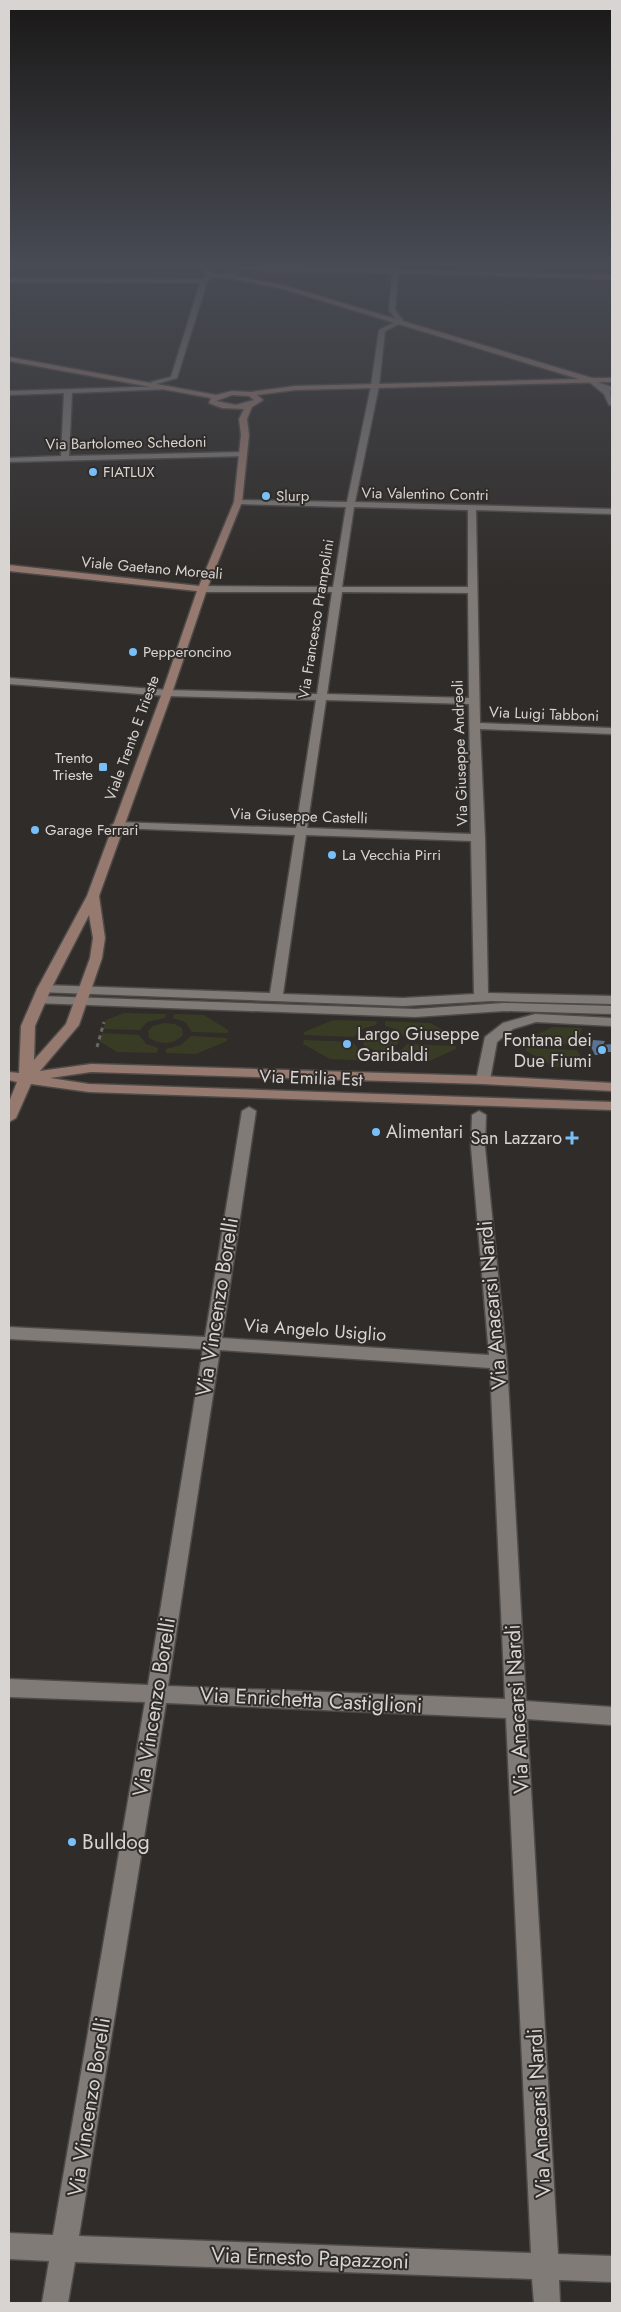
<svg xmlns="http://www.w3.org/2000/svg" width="621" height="2312" viewBox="0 0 621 2312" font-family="Jost,sans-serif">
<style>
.green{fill:#393c24}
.water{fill:#5a7392}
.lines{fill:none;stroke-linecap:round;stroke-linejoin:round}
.lane-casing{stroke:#4d4a48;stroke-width:3}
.street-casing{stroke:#4d4a48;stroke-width:3}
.secondary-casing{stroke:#4d4a48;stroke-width:3}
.path{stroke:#6a6764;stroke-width:3;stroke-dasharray:4 4;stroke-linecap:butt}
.lane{fill:#807b77;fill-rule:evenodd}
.street{fill:#807b77;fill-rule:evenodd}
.secondary{fill:#96796f;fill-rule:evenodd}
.poi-dot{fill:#78bff7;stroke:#302c29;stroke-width:2}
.labels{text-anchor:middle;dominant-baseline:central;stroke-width:4;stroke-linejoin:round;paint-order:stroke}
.far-street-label{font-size:15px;fill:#d7d4d2;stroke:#302c29}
.far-poi-label{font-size:15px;fill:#d7d4d2;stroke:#302c29;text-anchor:start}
.poi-label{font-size:18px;fill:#d7d4d2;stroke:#302c29;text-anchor:start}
.street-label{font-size:18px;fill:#d7d4d2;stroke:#302c29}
.near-street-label{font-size:21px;fill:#d7d4d2;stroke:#302c29}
.near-poi-label{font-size:21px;fill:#d7d4d2;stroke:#302c29;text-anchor:start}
</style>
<rect width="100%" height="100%" fill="#302c29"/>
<!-- green -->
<g class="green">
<path d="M124,1013L165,1014H166L165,1018L147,1022L140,1030L103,1029L106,1020Z"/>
<path d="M174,1014L204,1015L228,1030V1033L192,1032L185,1022L173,1018Z"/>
<path d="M333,1020L377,1021L376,1025L364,1028L354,1037L304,1035V1032Z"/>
<path d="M385,1021L430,1023L456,1037V1041L407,1039L398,1030L385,1026Z"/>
<path d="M164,1023L175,1024L182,1028L183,1035C173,1045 161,1045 149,1038L148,1031L153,1026Z"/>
<path d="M552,1027L582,1028L577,1045L525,1043V1040Z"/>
<path d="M377,1030C387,1031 394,1032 399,1042C389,1054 376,1052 364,1046L362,1039L367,1033Z"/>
<path d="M102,1033L139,1035L146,1044L158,1048L157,1053L117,1052L99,1041Z"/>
<path d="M191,1036L227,1038V1041L196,1054L166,1053V1049L181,1045Z"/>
<path d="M304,1040L353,1042L359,1050L375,1056V1061L330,1059L303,1044Z"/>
<path d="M407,1044L456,1046V1049L427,1062L383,1061L384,1057L398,1053Z"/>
<path d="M526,1048L577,1050L587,1068L555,1067L526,1051Z"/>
</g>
<!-- water -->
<path class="water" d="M593,1040L605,1041L603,1045L612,1044V1052H605L606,1055H595L591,1047Z"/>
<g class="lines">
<defs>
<g id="lane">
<path d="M588,379H592L610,391L612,405H609L604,394L588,381Z"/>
<path d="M40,996L415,1009L504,1003L612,1006V1014L504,1011L415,1017L35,1003L33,1000L35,997Z"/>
<path d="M535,1014L612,1018V1026L536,1022L513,1029L497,1042L490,1080L483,1084L478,1083L476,1080L485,1037L503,1023Z"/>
</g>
<g id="street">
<path d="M393,264H399L395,310L404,322L385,331L379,386L355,502L612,509V514L476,510L480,723L612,728V734L480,729L485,838L488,993L612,996V1004L491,1001L403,1006L39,992L37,989L39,986L44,985L270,993L295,835L117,828L111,825L117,822L296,828L316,700L167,696L9,684V678L167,690L317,694L332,592H202L197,589L202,586L333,587L346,507L238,504L234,502L238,500L347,502L371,386L379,330L397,321L389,310ZM354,507L468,510V587H342ZM342,592L468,593L469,698L327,694ZM326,700L469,704L471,834L307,828ZM306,835L471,841L474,994L403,998L283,994Z"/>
<path d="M208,274L213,275L207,282L177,378L153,385L151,382L171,377L200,283L9,282V278L202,279Z"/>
<path d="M588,379L612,387V392L588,381Z"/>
<path d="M169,386L171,389L72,393L69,456L243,452L247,454L246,456L9,462V458L61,456L64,393L9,395V391Z"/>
<path d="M249,1107L256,1111L222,1338L489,1355L471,1147L472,1115L479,1111L486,1115L485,1147L507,1362L526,1701L612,1707V1725L527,1719L558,2254L612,2256V2282L559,2280L560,2303H534L532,2279L75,2262L68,2303H42L49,2261L9,2259V2233L53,2235L145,1702L9,1697V1679L148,1685L203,1349L9,1339V1327L205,1337L242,1111ZM220,1350L490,1368L505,1699L168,1686ZM166,1703L506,1718L531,2253L79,2236Z"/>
</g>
<g id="secondary">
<path d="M196,264H202L214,274L239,273L237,276L286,286L592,378H612V382L295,390L257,395L263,400L252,407L247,419L249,435L242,502L207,589L172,693L99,896L105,938L102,958L79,1025L40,1071L91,1064L483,1076L612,1083V1091L483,1084L91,1072L50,1078L89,1084L612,1102V1110L89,1092L31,1084L16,1118L9,1122V1102L17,1082L9,1080V1072L19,1073L21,1026L37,989L87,896L162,693L197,591L9,571V565L199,586L234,502L241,435L239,419L244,409L222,408L209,403L211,398L9,361V357L216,395L232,391L251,392L295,386L579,379L283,289L228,278H216L203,273L204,270ZM232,395L249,396L254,400L236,405L216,401ZM89,915L93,938L90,958L66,1024L34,1060L35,1026L51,989Z"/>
<path d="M232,266L612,275V279L230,269Z"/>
</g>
</defs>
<!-- lane casing -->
<use href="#lane" class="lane-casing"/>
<!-- street casing -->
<use href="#street" class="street-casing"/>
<!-- secondary casing -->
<use href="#secondary" class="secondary-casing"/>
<!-- path -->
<path class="path" d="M97,1047L104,1022"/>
<!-- lane -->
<use href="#lane" class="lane"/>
<!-- street -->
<use href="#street" class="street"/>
<!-- secondary -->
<use href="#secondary" class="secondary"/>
</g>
<!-- sky -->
<linearGradient id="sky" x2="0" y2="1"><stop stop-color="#1a1817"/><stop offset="0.45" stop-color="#484b54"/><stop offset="1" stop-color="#484b54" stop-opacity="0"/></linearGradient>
<rect width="621" height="587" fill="url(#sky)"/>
<!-- markers -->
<g class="poi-dot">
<circle cx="93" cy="472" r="5"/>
<circle cx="266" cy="496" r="5"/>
<circle cx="133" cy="652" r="5"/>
<rect x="98" y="762" width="10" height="10" rx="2.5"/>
<circle cx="35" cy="830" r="5"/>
<circle cx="332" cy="855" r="5"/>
<circle cx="347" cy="1044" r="5"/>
<circle cx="602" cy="1050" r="5"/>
<circle cx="376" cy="1132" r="5"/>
<path d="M569.5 1130.5h5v5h5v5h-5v5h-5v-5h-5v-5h5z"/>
<circle cx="72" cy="1842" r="5"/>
</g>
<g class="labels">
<!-- far-street labels -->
<g class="far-street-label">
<text transform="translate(126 443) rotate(-1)">Via Bartolomeo Schedoni</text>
<text transform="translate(425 494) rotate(1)">Via Valentino Contri</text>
<text transform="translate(152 568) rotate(5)">Viale Gaetano Moreali</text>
<text transform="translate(316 619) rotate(-81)">Via Francesco Prampolini</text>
<text transform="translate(544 714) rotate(2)">Via Luigi Tabboni</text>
<text transform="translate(132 738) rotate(-70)">Viale Trento E Trieste</text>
<text transform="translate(460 753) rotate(-92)">Via Giuseppe Andreoli</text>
<text transform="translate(299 816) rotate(2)">Via Giuseppe Castelli</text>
</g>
<!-- far-poi labels -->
<g class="far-poi-label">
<text x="103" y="472">FIATLUX</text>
<text x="276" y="496">Slurp</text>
<text x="143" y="652">Pepperoncino</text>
<text x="93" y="758" text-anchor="end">Trento<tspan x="93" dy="17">Trieste</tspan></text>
<text x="45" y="830">Garage Ferrari</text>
<text x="342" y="855">La Vecchia Pirri</text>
</g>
<!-- poi labels -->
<g class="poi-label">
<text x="357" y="1034">Largo Giuseppe<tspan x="357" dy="21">Garibaldi</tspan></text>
<text x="592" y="1040" text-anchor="end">Fontana dei<tspan x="592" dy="21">Due Fiumi</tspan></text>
<text x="386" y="1132">Alimentari</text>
<text x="562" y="1138" text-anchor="end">San Lazzaro</text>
</g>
<!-- street labels -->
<g class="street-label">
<text transform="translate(311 1078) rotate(2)">Via Emilia Est</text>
<text transform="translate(315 1330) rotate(4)">Via Angelo Usiglio</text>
</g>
<!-- near-street labels -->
<g class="near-street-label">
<text transform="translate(492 1305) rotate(-95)">Via Anacarsi Nardi</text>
<text transform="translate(217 1307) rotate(-81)">Via Vincenzo Borelli</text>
<text transform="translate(311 1700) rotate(3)">Via Enrichetta Castiglioni</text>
<text transform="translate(154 1707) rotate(-81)">Via Vincenzo Borelli</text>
<text transform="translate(517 1709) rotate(-93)">Via Anacarsi Nardi</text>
<text transform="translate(89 2107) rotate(-81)">Via Vincenzo Borelli</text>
<text transform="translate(539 2113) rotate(-93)">Via Anacarsi Nardi</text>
<text transform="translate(310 2258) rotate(2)">Via Ernesto Papazzoni</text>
</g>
<!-- near-poi labels -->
<g class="near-poi-label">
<text x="82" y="1842">Bulldog</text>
</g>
</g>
<!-- border -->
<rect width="621" height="2312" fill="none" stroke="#d7d4d2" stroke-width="20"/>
</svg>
